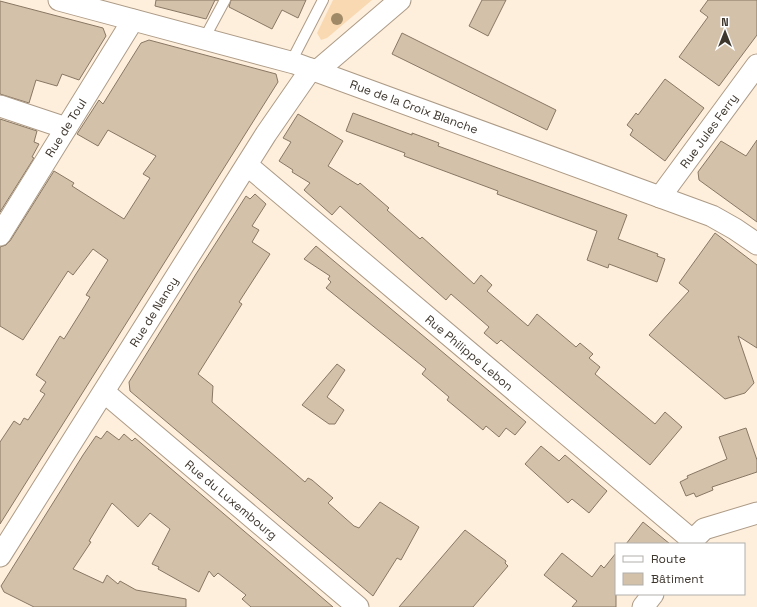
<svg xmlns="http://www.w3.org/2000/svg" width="757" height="607" viewBox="0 0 757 607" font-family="'Space Grotesk',sans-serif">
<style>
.green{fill:#f9d9b2}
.building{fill:#d3c1aa;stroke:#887763}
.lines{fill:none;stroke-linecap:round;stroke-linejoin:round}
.lane-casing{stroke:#ad9b86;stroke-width:12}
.street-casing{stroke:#ad9b86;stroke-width:23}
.lane{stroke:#fff;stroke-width:10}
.street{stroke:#fff;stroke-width:21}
.tree{fill:#9f8967}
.labels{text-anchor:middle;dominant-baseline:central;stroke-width:3;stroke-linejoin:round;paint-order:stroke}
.street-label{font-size:12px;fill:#3d362d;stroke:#fff}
</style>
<rect width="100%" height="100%" fill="#feefdd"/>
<!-- green -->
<path class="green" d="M333,0H372L327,38L321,40L317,33Z"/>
<!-- building -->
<g class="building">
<path d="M156,0H218H215L206,19L155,6Z"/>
<path d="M231,0H306L298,18L282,10L272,29L229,7Z"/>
<path d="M482,0H506L488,36L469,26Z"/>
<path d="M708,0H757V35L719,86L679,57L708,17L700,11Z"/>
<path d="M0,1L103,28L106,36L79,80L62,74L57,86L36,80L29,103L0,94Z"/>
<path d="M402,33L556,110L547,130L392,54Z"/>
<path d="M149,40L276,74L278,82L0,524V442L14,421L20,425L24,418L28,420L45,394L40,391L46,382L36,375L60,336L64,339L84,307L90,297L86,295L108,260L93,249L73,275L68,271L23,340L0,326V247L6,245L10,241L54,171L74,183L72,186L124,219L150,178L143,174L156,156L108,130L98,146L77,134L99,100L103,104L141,43Z"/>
<path d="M665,79L704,108L665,161L630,135L633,130L627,125L636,113L638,115Z"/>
<path d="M353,113L412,135V133L439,143L438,146L506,171L627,215L618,239L658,254L657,256L665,259L657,282L609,264L608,268L587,260L597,231L497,194L498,191L404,156L405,153L346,131Z"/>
<path d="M298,114L343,141L328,166L358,185L360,183L389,208L387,210L420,239L422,237L474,284L481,275L492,285L487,291L528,326L537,314L576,347L580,343L593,354L589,358L600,367L595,374L655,424L665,412L682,427L650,465L501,340L497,344L484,333L489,327L451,294L446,300L340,206L332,215L304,190L310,183L292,172L293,170L279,161L291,142L283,138Z"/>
<path d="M0,119L37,131L34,142L39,144L32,157L34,158L0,212Z"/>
<path d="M757,140V222L699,180L698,172L721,141L746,156Z"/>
<path d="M255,194L266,204L252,226L259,230L252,242L270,254L239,302L242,304L198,374L213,386L212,402L305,482L308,478L312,480L333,498L328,503L354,526L359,528L380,502L419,527L401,560L397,558L373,596L130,391L129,382L196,274L246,196L250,199Z"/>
<path d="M715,233L757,265V348L738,336L754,383L745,393L725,399L649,335L689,291L679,283Z"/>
<path d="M316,246L526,422L515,435L506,428L499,437L486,426L483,430L447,400L449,397L422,374L426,369L326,288L331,282L328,279L330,276L304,259Z"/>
<path d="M337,364L345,370L327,397L344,410L335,424H329L302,405Z"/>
<path d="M746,428L757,460V472L712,487L713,490L696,497L694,493L686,496L680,482L688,478L687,476L727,459L719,437Z"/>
<path d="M107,431L119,440L124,434L132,441L135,438L333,607H251L242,599L246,595L218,573L214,577L209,571L199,592L158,569L159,567L152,564L170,529L150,513L138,527L112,503L89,541L91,542L73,569L103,583L107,575L118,584L120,581L136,590L186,599V607H34L4,592L1,586L83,455L96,436L101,439Z"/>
<path d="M541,446L559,461L565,455L607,491L589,513L572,499L568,503L525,464Z"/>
<path d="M643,522L670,544H626Z"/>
<path d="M465,530L506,561L505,563L508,566L473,607H399Z"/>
<path d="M562,553L592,577L601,565L604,568L616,553V607H572L577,601L544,575Z"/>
</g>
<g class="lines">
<defs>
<g id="lane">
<path d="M204,39L225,0"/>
<path d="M291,62L323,0"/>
</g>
<g id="street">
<path d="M59,0L294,63L712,216L735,229L757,244"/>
<path d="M317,71L400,0"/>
<path d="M0,106L66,128"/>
<path d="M247,165L692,540"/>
<path d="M660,197L757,65"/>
<path d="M0,235L133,20"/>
<path d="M104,392L358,607"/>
<path d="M689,544L704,529L757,513"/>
<path d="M0,556L266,134L311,69"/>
<path d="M643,607L653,594"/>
</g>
</defs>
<!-- lane casing -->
<use href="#lane" class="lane-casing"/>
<!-- street casing -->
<use href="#street" class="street-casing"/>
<!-- lane -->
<use href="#lane" class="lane"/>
<!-- street -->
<use href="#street" class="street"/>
</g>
<!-- trees -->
<circle class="tree" cx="337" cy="19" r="6"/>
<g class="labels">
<!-- street labels -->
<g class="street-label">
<text transform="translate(414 107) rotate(20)">Rue de la Croix Blanche</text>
<text transform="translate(66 128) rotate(-58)">Rue de Toul</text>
<text transform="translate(709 131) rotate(-54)">Rue Jules Ferry</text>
<text transform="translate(154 312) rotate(-58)">Rue de Nancy</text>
<text transform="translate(469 353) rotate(40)">Rue Philippe Lebon</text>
<text transform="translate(231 500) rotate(40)">Rue du Luxembourg</text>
</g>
</g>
<!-- legend -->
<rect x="615" y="543" width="130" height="52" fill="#ffffff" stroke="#b1afab"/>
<rect x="623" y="556" width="20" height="6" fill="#ffffff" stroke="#b1afab"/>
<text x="651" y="563" font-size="12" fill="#3d362d">Route</text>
<rect x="623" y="573" width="20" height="12" fill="#d3c1aa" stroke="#b1afab"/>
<text x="651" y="583" font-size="12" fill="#3d362d">Bâtiment</text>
<!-- north arrow -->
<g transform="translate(725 32)" stroke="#ffffff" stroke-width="3" paint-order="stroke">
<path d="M0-3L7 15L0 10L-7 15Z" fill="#3d362d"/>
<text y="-6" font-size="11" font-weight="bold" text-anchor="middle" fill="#3d362d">N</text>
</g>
</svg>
